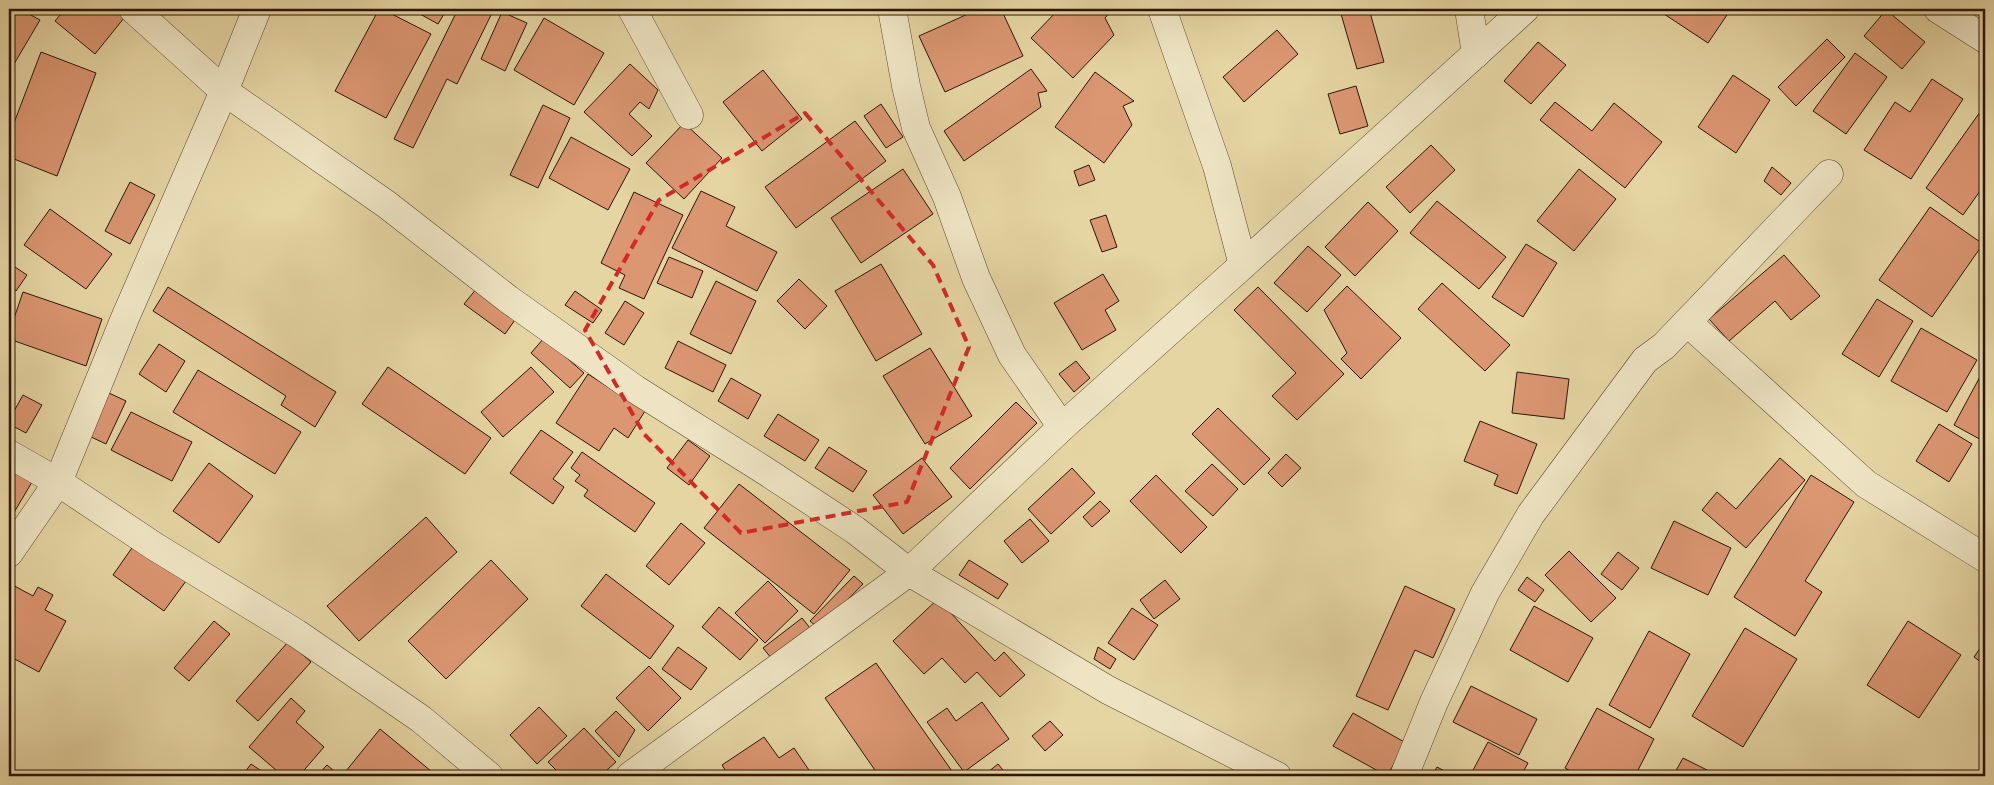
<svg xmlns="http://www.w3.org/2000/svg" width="1994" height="785" viewBox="0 0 1994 785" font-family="'IM FELL Great Primer',serif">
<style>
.building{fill:#db9672;stroke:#2c1407}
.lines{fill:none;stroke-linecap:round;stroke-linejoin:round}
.minor-casing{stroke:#5a442e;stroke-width:29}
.minor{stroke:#eee4c3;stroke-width:28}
.marked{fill:none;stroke:#d62828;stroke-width:4;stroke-dasharray:10 6;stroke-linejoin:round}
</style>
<rect width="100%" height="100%" fill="#e5d5a3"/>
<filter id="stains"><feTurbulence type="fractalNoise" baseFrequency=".004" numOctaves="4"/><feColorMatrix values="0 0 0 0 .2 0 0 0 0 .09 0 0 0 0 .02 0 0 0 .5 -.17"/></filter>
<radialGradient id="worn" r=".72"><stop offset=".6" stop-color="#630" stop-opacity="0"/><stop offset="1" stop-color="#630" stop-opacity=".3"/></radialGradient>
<!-- building -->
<g class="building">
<path d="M9,9H20L40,20L14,64L9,61Z"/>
<path d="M65,9H112L124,18L95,54L55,21Z"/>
<path d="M379,9H382L431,34L386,118L335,91Z"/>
<path d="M411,9H447L438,24Z"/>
<path d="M458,9H494L457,84L447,79L413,148L394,139Z"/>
<path d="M979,9H1001L1023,56L945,92L919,36Z"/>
<path d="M1059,9H1113L1105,18L1114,35L1073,78L1031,38Z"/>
<path d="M1361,9H1369L1384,62L1357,69L1341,14Z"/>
<path d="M1659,9H1731L1708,43L1658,10Z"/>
<path d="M1886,10L1925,42L1902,69L1864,36Z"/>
<path d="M502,12L527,23L505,71L481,59Z"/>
<path d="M544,18L604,53L574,105L514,70Z"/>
<path d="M1277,30L1298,54L1244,102L1223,77Z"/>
<path d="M1827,39L1845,57L1796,106L1778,87Z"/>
<path d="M1538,42L1566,65L1531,104L1504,81Z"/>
<path d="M41,52L96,73L57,176L9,157V136Z"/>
<path d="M1855,53L1887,77L1846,134L1813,111Z"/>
<path d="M630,64L658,90L649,109L640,102L629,114L652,136L632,156L584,112Z"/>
<path d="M1031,69L1047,91L1038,93L1041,107L964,161L944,131Z"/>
<path d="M763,70L802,119L762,151L723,102Z"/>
<path d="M1095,72L1134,101L1123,106L1132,125L1104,163L1055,127Z"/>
<path d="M1733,75L1770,100L1736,153L1698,127Z"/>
<path d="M1932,79L1963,99L1911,179L1864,150L1895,102L1910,112Z"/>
<path d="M1356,86L1368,126L1340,134L1328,94Z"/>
<path d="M1555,102L1592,131L1614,103L1662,142L1625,188L1540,120Z"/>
<path d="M881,104L903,137L886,148L864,116Z"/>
<path d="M543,105L570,118L538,188L510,175Z"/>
<path d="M1985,105V184L1963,215L1926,188Z"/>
<path d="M855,121L886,161L796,228L765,187Z"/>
<path d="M684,123L722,158L684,199L646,163Z"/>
<path d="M571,137L630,169L608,210L549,178Z"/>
<path d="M1431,145L1455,170L1410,213L1386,187Z"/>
<path d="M1089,165L1095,180L1079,186L1074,171Z"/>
<path d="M1772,167L1791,183L1781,195L1764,181Z"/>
<path d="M903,169L933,214L861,263L831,218Z"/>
<path d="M1579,169L1616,199L1574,251L1537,221Z"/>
<path d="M130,182L155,195L130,244L105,231Z"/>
<path d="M701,191L735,207L726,226L777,252L757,291L672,248Z"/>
<path d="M634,192L683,215L644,299L619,288L625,275L601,263Z"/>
<path d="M1437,201L1506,257L1479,289L1410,233Z"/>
<path d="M1368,202L1398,231L1355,276L1325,247Z"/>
<path d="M1930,207L1983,244L1932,317L1879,280Z"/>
<path d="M50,209L112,254L86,289L24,245Z"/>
<path d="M1106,215L1117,247L1102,252L1090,220Z"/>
<path d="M1526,244L1557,263L1523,317L1492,297Z"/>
<path d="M1308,246L1341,275L1307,312L1274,283Z"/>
<path d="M1784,255L1820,296L1791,320L1775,301L1729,341L1709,319Z"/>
<path d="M669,257L703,271L692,298L657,283Z"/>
<path d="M9,263L27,275L16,291L9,286Z"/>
<path d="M881,264L922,334L876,361L835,291Z"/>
<path d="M1103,274L1119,301L1105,310L1116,330L1082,350L1054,303Z"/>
<path d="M799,279L827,306L805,329L777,301Z"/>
<path d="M716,281L756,301L731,354L690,334Z"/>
<path d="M1442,283L1510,345L1485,371L1418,309Z"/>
<path d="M1347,286L1401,338L1361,379L1341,359L1347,353L1324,310Z"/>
<path d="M168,287L336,392L315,427L281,405L286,396L153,311Z"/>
<path d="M1258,287L1344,374L1297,420L1272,396L1296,373L1234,310Z"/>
<path d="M477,288L517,317L505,334L464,304Z"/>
<path d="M575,291L602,310L593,323L565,305Z"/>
<path d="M23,292L102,319L86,366L9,339V333Z"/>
<path d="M1877,299L1913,321L1879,377L1842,354Z"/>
<path d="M625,301L644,313L624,345L605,333Z"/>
<path d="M1921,328L1977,360L1947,412L1891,381Z"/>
<path d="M544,338L584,373L570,388L531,353Z"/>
<path d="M678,341L726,365L713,392L665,368Z"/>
<path d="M159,344L185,361L166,392L139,374Z"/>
<path d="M930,348L972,416L925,444L883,376Z"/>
<path d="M1076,361L1090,378L1074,392L1059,374Z"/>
<path d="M388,367L491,438L465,474L362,404Z"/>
<path d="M531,367L554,392L503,437L481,412Z"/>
<path d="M198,370L301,432L275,474L173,412Z"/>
<path d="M1517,372L1569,379L1564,419L1512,413Z"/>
<path d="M1982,373L1985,375V442L1954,425Z"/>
<path d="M588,374L645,411L628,438L614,428L599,451L556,423Z"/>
<path d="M731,378L761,395L748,419L718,401Z"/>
<path d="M109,393L126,401L106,444L89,436Z"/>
<path d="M23,395L42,405L26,433L9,424V420Z"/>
<path d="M1016,402L1037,423L970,489L950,468Z"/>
<path d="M1218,408L1270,459L1244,485L1192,434Z"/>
<path d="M131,412L192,442L172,481L111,450Z"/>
<path d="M778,414L819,440L805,461L764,436Z"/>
<path d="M1480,421L1537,444L1517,494L1494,485L1498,475L1464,461Z"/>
<path d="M1939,424L1972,444L1949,482L1916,461Z"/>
<path d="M541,430L573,452L553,479L564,487L553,504L510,473Z"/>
<path d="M688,440L710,456L689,485L667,468Z"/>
<path d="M829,447L867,471L853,492L815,468Z"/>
<path d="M582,452L655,503L635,532L584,496L588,490L575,481L580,475L571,468Z"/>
<path d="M1286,454L1301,468L1282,487L1268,473Z"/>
<path d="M922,458L952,497L903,534L873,495Z"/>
<path d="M1780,458L1805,480L1746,548L1702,510L1717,492L1736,509Z"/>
<path d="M209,463L253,496L219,543L173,511Z"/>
<path d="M1212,464L1238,489L1213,516L1185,491Z"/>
<path d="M1072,468L1095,493L1051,534L1028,509Z"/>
<path d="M9,469L32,482L9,521Z"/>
<path d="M1156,475L1207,527L1181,553L1130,501Z"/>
<path d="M1811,475L1854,502L1805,581L1822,592L1795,636L1734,597Z"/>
<path d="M739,484L850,570L814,614L704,528Z"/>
<path d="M1100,501L1110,511L1092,527L1083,517Z"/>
<path d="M426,517L457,552L359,641L327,606Z"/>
<path d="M1030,519L1049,541L1022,563L1004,541Z"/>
<path d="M1674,521L1731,548L1708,595L1651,568Z"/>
<path d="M681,523L705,543L669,585L646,566Z"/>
<path d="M134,545L186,581L164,611L113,575Z"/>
<path d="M1569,551L1616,598L1591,622L1545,575Z"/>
<path d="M1618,552L1639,568L1622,590L1601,574Z"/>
<path d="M491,560L528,599L446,679L408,641Z"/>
<path d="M969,560L1008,584L998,599L959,575Z"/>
<path d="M606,574L674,626L650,659L581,606Z"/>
<path d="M854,576L863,584L819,629L810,621Z"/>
<path d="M1527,577L1544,590L1535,602L1518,590Z"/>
<path d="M1165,580L1180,599L1154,619L1140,600Z"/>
<path d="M768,581L798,611L765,643L735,613Z"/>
<path d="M9,583L33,596L38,587L53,595L45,610L66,621L39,672L9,656Z"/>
<path d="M1405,586L1455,609L1433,658L1415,650L1388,710L1356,696Z"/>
<path d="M938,599L995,661L1004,652L1025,675L1000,697L977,672L965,683L942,658L924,674L893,641Z"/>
<path d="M1534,606L1593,638L1568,682L1510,650Z"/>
<path d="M719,607L758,640L740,660L702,627Z"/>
<path d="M1132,608L1158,625L1134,660L1108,643Z"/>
<path d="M802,618L810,628L772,659L763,648Z"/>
<path d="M214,621L230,634L189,681L174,668Z"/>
<path d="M1908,621L1961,655L1919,718L1867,685Z"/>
<path d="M1745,628L1797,659L1743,747L1692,716Z"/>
<path d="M1649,631L1690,654L1650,728L1609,705Z"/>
<path d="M1985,641V665L1974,657Z"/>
<path d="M288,642L311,662L258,721L236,701Z"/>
<path d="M678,647L707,668L691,690L662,669Z"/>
<path d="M1098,647L1116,659L1110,669L1094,659Z"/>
<path d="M876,663L954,774L951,776H879L825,698Z"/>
<path d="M649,666L681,698L648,731L616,698Z"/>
<path d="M1471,686L1537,719L1519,755L1453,722Z"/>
<path d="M291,698L305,711L296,722L324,747L299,776H283L249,747Z"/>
<path d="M982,702L1009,739L964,772L927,722L947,708L956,721Z"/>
<path d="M539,707L567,736L537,764L510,735Z"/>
<path d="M1597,708L1654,739L1635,776H1579L1565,768Z"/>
<path d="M616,711L635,730L619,757L595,731Z"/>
<path d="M1353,713L1406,743L1387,776L1333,746Z"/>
<path d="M1050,721L1063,735L1045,751L1032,736Z"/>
<path d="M584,728L616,762L600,776H562L548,762Z"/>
<path d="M380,729L437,776H352L346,771Z"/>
<path d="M764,737L779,758L794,748L813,776H729L722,765Z"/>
<path d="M1488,742L1528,763L1521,776H1470Z"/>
<path d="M1683,758L1719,776H1673Z"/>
<path d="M251,764L269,776H242Z"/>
<path d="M998,764L1008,776H983Z"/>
<path d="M327,765L340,776H317Z"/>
<path d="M1437,767L1454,776H1432Z"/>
</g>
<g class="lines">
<defs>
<g id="minor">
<path d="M133,9L224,91L386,204L508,299L635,389L767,472L855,530L909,572L1108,690L1277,776"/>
<path d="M632,9L689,115"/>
<path d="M892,9L906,86L916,128L947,197L976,278L1012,355L1062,427"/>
<path d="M1162,9L1217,166L1243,265"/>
<path d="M1469,9L1476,54"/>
<path d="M1938,9L1985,39"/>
<path d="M1687,322L1866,484L1985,558"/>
<path d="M9,454L58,482L154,546L296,633L421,719L489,776"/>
<path d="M9,553L58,482L125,318L224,91L257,9"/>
<path d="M630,776L909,572L1062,427L1243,265L1525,9"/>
<path d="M1404,776L1434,702L1485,593L1531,514L1645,360L1664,346L1829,174"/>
</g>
</defs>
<!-- minor casing -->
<use href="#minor" class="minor-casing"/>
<!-- minor -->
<use href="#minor" class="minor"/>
</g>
<!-- marked area -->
<path class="marked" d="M805,113L933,265L969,347L907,502L741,533L644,434L585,330L659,200Z"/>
<!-- margin -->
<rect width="1994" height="785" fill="none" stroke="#e5d5a3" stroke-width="30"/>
<rect x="10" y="10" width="1974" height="765" fill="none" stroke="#2c1407" stroke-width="2.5"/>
<rect x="15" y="15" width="1964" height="755" fill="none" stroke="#2c1407"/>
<rect width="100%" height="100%" filter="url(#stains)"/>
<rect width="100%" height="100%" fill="url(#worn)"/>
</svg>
